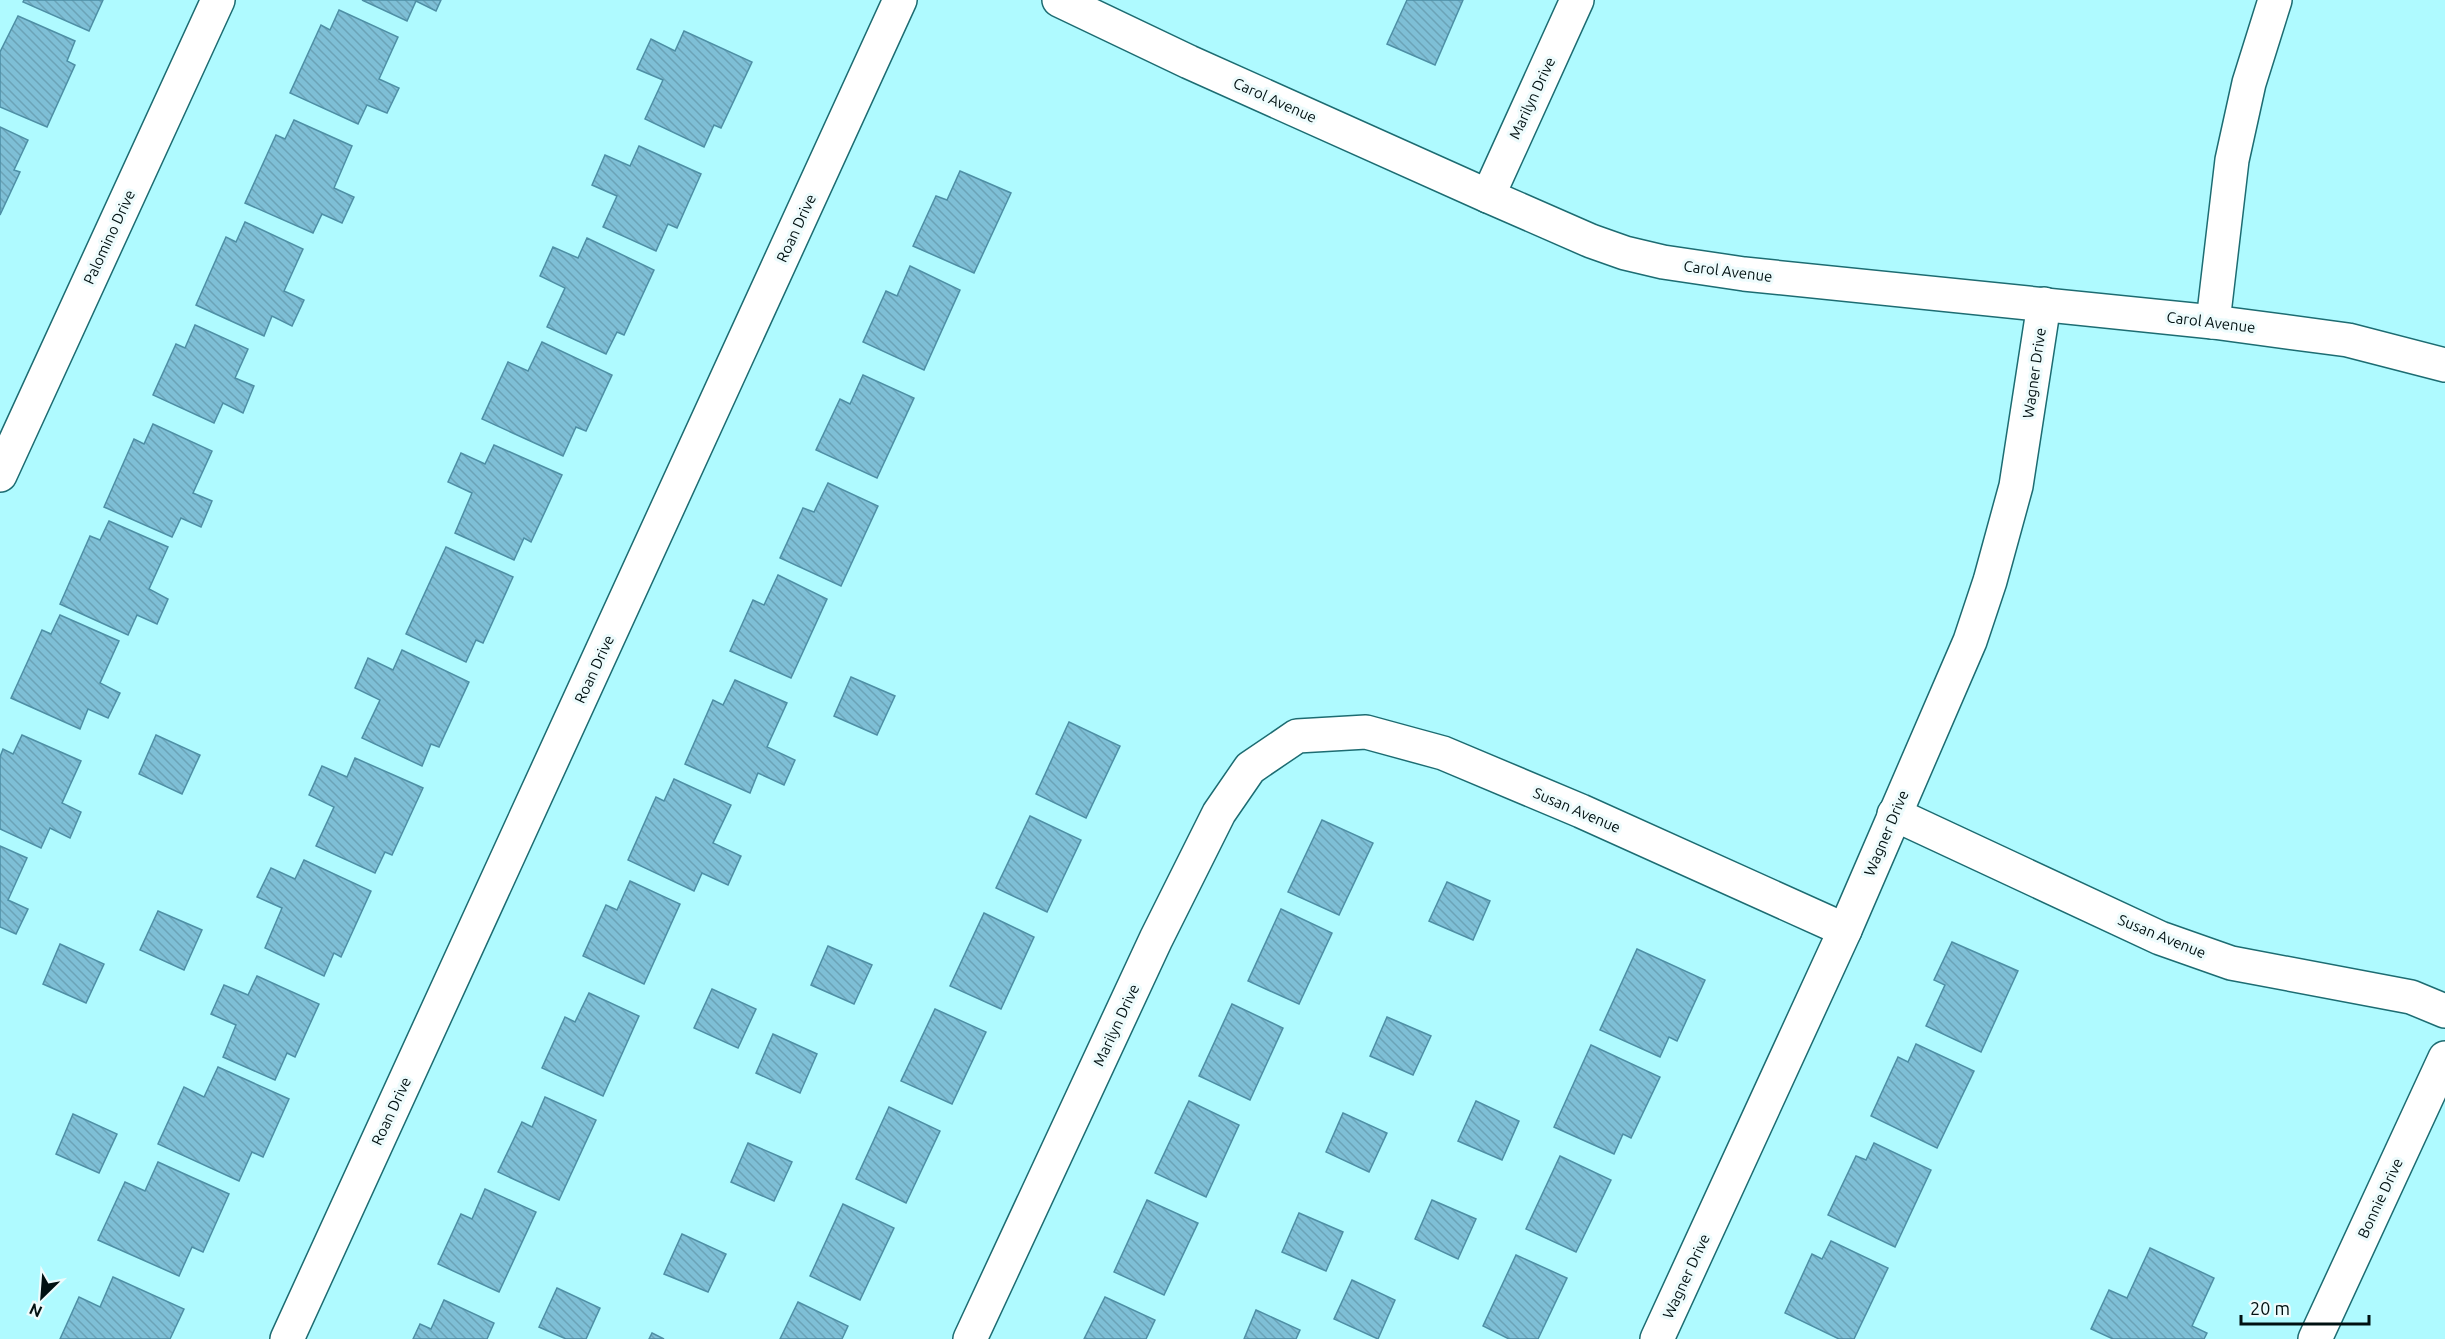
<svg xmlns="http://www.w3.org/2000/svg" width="2445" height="1339" viewBox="0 0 2445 1339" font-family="Ubuntu,sans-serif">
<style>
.building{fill:url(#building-back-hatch);stroke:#4e8fa5;stroke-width:1.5}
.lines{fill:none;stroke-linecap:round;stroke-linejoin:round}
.minor-casing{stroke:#1d6c72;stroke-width:36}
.minor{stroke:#fff;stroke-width:33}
.labels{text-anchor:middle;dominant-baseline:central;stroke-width:6;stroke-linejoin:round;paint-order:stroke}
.street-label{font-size:15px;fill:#001011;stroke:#edfbfc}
</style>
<defs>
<pattern id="building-back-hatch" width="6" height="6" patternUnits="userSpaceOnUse" patternTransform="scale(1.5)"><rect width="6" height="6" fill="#7ebfd6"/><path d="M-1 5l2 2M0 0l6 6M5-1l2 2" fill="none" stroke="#6ba3b7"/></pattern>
</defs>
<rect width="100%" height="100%" fill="#affaff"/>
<!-- building -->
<g class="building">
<path d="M24,0H103L89,31L23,2Z"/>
<path d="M362,0H441L436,11L416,1L407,21Z"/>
<path d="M1407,0H1463L1435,65L1387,44Z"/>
<path d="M339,10L398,37L379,79L399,88L387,113L367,105L358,124L290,93L321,25L330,30Z"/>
<path d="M18,16L75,41L67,61L75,65L47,127L0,107V52Z"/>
<path d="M684,31L752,62L721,128L714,125L704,147L645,119L663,80L637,69L651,39L675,51Z"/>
<path d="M294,120L352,146L334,188L354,197L342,223L322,214L313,233L245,203L276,135L285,139Z"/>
<path d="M0,127L28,140L14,170L20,172L0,215Z"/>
<path d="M639,146L701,174L677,228L668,224L656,251L603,227L617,196L592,185L605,155L630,166Z"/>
<path d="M960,171L1011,193L974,273L913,246L936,196L947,200Z"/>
<path d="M245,222L303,249L284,291L304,300L292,326L272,316L264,336L196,305L226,237L236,242Z"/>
<path d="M587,238L654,270L624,335L617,332L606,354L547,327L565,288L540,276L553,247L578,258Z"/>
<path d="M910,266L960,290L924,370L863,342L886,291L897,296Z"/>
<path d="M195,325L248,349L235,378L254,386L243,413L223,403L214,423L153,395L176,344L185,348Z"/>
<path d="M542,342L612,375L586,431L576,427L563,456L482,419L508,362L528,371Z"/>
<path d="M863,375L914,398L877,478L816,450L840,399L850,404Z"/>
<path d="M153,424L212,451L193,493L212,501L201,527L181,518L172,537L104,507L134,439L144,444Z"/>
<path d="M494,445L562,475L531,542L524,538L514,560L455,533L472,493L448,482L461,453L485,464Z"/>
<path d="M828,483L878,506L841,586L780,558L803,508L814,512Z"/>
<path d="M109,521L168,547L149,589L168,599L157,624L137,615L128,635L60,604L90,536L100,540Z"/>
<path d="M446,547L513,577L483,643L476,640L466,662L406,634Z"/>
<path d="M778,575L827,599L791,678L730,651L753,600L764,605Z"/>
<path d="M60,615L119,641L100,683L120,693L108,718L88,709L80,729L11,698L42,630L51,634Z"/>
<path d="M402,650L469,682L439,747L431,744L422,766L362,738L380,700L355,688L368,658L393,670Z"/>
<path d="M851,677L895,696L877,735L834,716Z"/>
<path d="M735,680L787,703L767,747L795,760L784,785L758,773L750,793L685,764L713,700L723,705Z"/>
<path d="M1069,722L1120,746L1086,818L1036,794Z"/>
<path d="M22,735L81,761L62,803L81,812L70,838L50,828L41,848L0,829V757L3,749L13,754Z"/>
<path d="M156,735L200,755L182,794L139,774Z"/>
<path d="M355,758L423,788L392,855L385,852L375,873L316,846L334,807L309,795L322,766L347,777Z"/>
<path d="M674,779L731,805L713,843L741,856L728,885L702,873L694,891L628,860L656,797L664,801Z"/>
<path d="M1030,816L1081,840L1047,912L996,888Z"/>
<path d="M1322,820L1373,843L1339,915L1288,892Z"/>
<path d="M0,846L27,858L8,900L28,909L16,934L0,927Z"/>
<path d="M304,860L371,891L341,957L334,953L324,976L265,948L282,908L257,897L271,868L295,879Z"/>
<path d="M630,881L680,904L644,984L583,956L606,905L617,910Z"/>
<path d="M1447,882L1490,901L1473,940L1429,921Z"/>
<path d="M1281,909L1332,933L1299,1004L1248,981Z"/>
<path d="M158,911L202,930L184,970L140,950Z"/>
<path d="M984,913L1034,937L1001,1009L950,986Z"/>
<path d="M1952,942L2018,971L1981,1052L1926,1026L1945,985L1934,980Z"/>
<path d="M60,944L104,964L86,1003L43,984Z"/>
<path d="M828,946L872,965L854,1004L811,985Z"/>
<path d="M1637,949L1705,980L1677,1041L1669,1037L1660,1057L1600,1030Z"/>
<path d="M257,976L319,1004L295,1057L287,1053L275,1080L223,1057L236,1025L211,1014L224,985L248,995Z"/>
<path d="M712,989L756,1009L738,1048L694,1028Z"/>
<path d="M589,993L639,1016L603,1096L542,1068L565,1017L575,1022Z"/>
<path d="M1232,1004L1283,1028L1250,1100L1199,1076Z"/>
<path d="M935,1009L986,1032L952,1104L901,1081Z"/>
<path d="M1387,1017L1431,1036L1413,1075L1370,1056Z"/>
<path d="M773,1034L817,1054L800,1093L756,1073Z"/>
<path d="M1916,1044L1974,1071L1937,1148L1871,1116L1898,1057L1908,1062Z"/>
<path d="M1591,1045L1660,1077L1631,1138L1623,1134L1614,1154L1554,1127Z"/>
<path d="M218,1067L289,1099L263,1157L252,1152L239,1181L158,1144L184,1087L204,1097Z"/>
<path d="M545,1097L596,1120L559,1200L498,1172L522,1122L532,1127Z"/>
<path d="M1189,1101L1239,1125L1206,1197L1155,1173Z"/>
<path d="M1476,1101L1519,1121L1502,1160L1458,1141Z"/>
<path d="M889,1107L940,1131L906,1203L856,1179Z"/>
<path d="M1343,1113L1387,1133L1369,1172L1326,1152Z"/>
<path d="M73,1114L117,1134L99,1173L56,1154Z"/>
<path d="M748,1143L792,1162L774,1201L731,1182Z"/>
<path d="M1874,1143L1931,1170L1895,1247L1828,1215L1856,1156L1866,1160Z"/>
<path d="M1560,1156L1611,1180L1576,1252L1526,1229Z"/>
<path d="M158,1162L229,1194L203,1252L192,1247L179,1276L98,1240L125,1182L145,1191Z"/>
<path d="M485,1189L536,1212L499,1292L438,1264L461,1214L472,1219Z"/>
<path d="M1147,1200L1198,1223L1164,1295L1114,1272Z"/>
<path d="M1432,1200L1476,1219L1458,1259L1415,1239Z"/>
<path d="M843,1204L894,1228L860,1300L810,1276Z"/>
<path d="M1299,1213L1343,1232L1326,1271L1282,1252Z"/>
<path d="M682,1234L726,1254L708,1292L664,1274Z"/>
<path d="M1831,1241L1888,1268L1854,1339H1839L1785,1313L1812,1254L1822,1259Z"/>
<path d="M2150,1248L2214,1278L2192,1326L2207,1333L2204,1339H2113L2091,1329L2109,1290L2127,1298Z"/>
<path d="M1516,1255L1567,1278L1538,1339H1509L1483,1326Z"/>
<path d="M113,1277L184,1309L170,1339H60L79,1297L100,1307Z"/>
<path d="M1352,1280L1395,1300L1378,1339L1334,1319Z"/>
<path d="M557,1288L600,1308L586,1339H566L539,1327Z"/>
<path d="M1105,1297L1155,1320L1146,1339H1084Z"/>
<path d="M444,1300L494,1323L487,1339H413L420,1324L431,1329Z"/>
<path d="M798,1302L848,1326L842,1339H780Z"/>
<path d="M1256,1310L1300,1330L1296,1339H1244Z"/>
<path d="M652,1333L664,1339H649Z"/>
</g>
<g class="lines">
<defs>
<g id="minor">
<path d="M1059,0L1189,62L1488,196L1591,241L1625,253L1663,262L1744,274L2213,322L2348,340L2445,365"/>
<path d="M1488,196L1577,0"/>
<path d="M2213,322L2232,160L2249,83L2275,0"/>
<path d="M0,475L218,0"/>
<path d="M1894,814L2160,938L2231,963L2411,997L2445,1011"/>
<path d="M287,1339L900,0"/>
<path d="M970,1339L1156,939L1219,813L1250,768L1297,736L1366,732L1443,753L1581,811L1845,930"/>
<path d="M1657,1339L1845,930L1970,641L1990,581L2016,486L2044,304"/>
<path d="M2315,1339L2445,1058"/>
</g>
</defs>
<!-- minor casing -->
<use href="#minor" class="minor-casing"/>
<!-- minor -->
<use href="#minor" class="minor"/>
</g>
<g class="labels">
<!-- street labels -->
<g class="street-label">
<text transform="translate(1532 98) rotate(-65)">Marilyn Drive</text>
<text transform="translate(1275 100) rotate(24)">Carol Avenue</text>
<text transform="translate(796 228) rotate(-65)">Roan Drive</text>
<text transform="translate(109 237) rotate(-65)">Palomino Drive</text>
<text transform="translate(1728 271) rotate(7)">Carol Avenue</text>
<text transform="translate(2211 322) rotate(7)">Carol Avenue</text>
<text transform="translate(2034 373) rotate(-82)">Wagner Drive</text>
<text transform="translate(594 669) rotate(-65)">Roan Drive</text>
<text transform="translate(1577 810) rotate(23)">Susan Avenue</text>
<text transform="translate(1886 833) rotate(-67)">Wagner Drive</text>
<text transform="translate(2162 936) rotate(22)">Susan Avenue</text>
<text transform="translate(1116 1025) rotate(-65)">Marilyn Drive</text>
<text transform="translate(391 1111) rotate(-65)">Roan Drive</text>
<text transform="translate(2380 1198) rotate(-65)">Bonnie Drive</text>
<text transform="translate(1686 1276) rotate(-65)">Wagner Drive</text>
</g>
</g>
<!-- north arrow -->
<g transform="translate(42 1297) rotate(205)" stroke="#edfbfc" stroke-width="4.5" paint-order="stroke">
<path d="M0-4.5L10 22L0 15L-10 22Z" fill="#001011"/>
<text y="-9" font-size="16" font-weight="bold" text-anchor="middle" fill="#001011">N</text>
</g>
<!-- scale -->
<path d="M2241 1315v9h128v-9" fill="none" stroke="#001011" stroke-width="3"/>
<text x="2250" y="1315" font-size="18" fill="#001011" stroke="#edfbfc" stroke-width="4.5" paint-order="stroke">20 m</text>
</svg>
